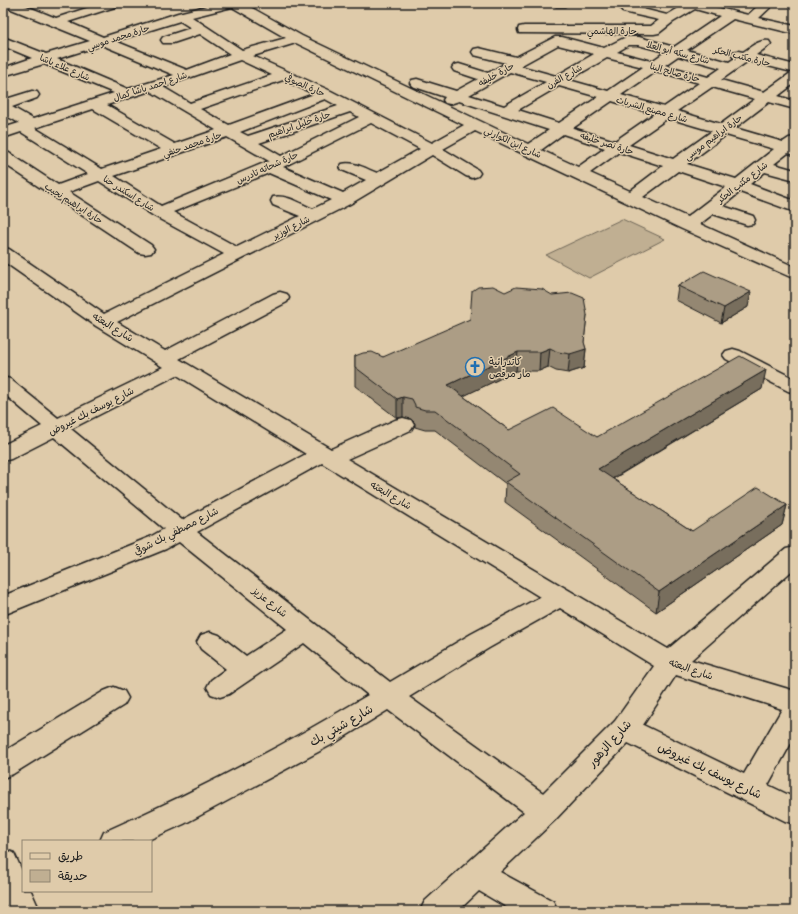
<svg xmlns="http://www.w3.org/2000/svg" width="798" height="914" viewBox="0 0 798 914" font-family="Delius,'Playpen Sans Arabic',sans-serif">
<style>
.green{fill:#c0af92;stroke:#6e6657}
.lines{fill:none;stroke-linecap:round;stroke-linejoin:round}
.minor-casing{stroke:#1c1c1c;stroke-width:3}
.minor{fill:#dfcbaa;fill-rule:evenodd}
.wall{fill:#948772;stroke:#1c1c1c}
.shaded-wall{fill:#786e5d;stroke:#1c1c1c}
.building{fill:#ac9d85;stroke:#1c1c1c}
.labels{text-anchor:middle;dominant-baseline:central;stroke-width:3;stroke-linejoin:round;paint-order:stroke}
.far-street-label{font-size:9px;fill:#1c1c1c;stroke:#dfcbaa}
.street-label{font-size:10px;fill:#1c1c1c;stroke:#dfcbaa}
.poi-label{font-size:10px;fill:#1c1c1c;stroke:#dfcbaa;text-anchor:start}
.near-street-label{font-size:12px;fill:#1c1c1c;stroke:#dfcbaa}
</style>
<rect width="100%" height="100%" fill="#dfcbaa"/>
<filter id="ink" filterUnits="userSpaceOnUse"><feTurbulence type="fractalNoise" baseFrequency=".025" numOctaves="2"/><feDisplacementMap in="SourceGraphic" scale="8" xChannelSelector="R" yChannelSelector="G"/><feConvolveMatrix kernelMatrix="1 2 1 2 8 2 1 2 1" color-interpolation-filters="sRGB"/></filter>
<g filter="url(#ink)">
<!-- green -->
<path class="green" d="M622,219L665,239L589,278L546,255Z"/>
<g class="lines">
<defs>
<g id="minor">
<path d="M3,3H19L56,18L102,3H120L118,6L68,22L103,37L178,13L219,3H243L302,36L528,144L549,130L459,101L450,104L445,103L443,100L445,97L412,86L410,83L412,80L417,79L456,91L478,79L454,71L452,68L454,65L459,64L488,73L506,63L474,55L472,52L474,49L479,48L516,57L555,37H562L604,48L626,37H639L674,47L720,16L695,9L673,22L659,33L654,34L519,33L518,30L519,27L524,26H651L659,20L623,12L621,9L623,6L627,5L667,15L682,6L678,3H699L748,15L761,3H775L759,18L795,26V34L733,19L687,50L729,62L735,58L731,55L733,52L738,51L743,52C751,47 759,39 769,41L771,44L756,55L795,65V83L778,96L795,101V109L769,102L735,128L783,142L789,138L795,137V155L788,153L774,164L795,170V180L765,172L750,184L795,201V212L740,192L723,206L753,216L755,220L753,224L747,225L713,214L700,224L795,267V279L682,229L475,131L443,149L478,170L480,173L478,176L472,178L466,176L432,155L350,204L117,322L165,351L273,294L280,292L287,294L289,298L287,302L179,359L331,449L395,420L403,418L411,420L414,425L411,430L347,459L668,649L786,549L795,547V568L691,660L795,691V736L768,785L795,798V824L785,821L628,743L555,820L500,872L553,901L558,911H513L479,891L458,911H420L425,901L524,812L388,710L333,744L184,824L146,841H100L104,832C195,792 283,746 368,695L304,643L229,694L220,697L211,694L207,687L211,680L226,669L201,649L197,642L201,635L210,632L219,635L246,656L287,629L179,542L166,549L3,615V596L150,537L164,529L54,437L11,459L3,461V445L42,426L3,393V377L10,379L58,418L163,367L96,326L3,261V248L9,249L104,314L224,254L154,216L99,181L69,192L151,245L154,249L151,253L145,254L139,253L3,163V151L9,153L58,185L88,174L21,132L3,138V128L19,123L3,114V100L32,91L37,92L39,95L37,98L12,107L33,119L114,93L44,64L3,76V68L32,58L3,46V37L46,54L90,41L4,6ZM232,7L286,38L242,50L192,17ZM180,21L191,28L163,37L161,40L163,43H173L200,34L230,54L187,70L115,41ZM296,43L464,125L432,143L331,91L253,56ZM102,45L174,75L128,89L57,59ZM558,45L594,54L556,76L520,66ZM629,45H638L665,52L652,61L617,52ZM678,56L721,68L708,77L665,65ZM607,58L643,67L608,91L569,80ZM240,60L272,75L190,103L163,87ZM748,61L792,72L764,92L721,80ZM656,71L699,83L664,107L621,95ZM510,72L546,82L504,106L469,95ZM283,80L314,94L229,125L200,109ZM559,86L598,97L559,123L518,110ZM712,87L755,99L721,124L677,111ZM150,91L216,130L175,144L107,105ZM325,99L338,106L248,136L240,132ZM612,101L654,114L615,141L573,128ZM93,109L161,149L102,169L35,128ZM350,112L359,117L281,156L259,143ZM668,118L712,131L673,159L629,145ZM371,123L420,149L377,173C366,169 354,161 342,164L340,167L342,170L366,180L343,193L283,167ZM563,134L605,148L578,167L541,150ZM726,135L774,149L736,179L687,164ZM227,137L269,161L161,206L114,176ZM619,152L663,166L630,191L590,173ZM678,171L726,187L687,217L643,197ZM269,173L331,200L313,209C301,204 286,194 273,197L271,201L273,205L300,216L237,247L173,212ZM177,375L306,454L182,520L71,429ZM322,463L540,597L471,634L390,682L197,532ZM560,608L654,666L615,721L543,793L409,697L489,648ZM676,675L782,709L744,774L643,725Z"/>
<path d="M554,3H567L565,6H556Z"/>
<path d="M733,349L740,351L795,379V393L788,391L726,359L723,355L726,351Z"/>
<path d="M114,687L124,691L128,698L124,705L13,774L3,778V752L104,691Z"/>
<path d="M3,849L14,853L23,873V891H31L40,911H8L3,899Z"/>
</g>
</defs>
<!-- minor casing -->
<use href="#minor" class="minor-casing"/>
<!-- minor -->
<use href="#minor" class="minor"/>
</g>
<!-- wall -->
<g class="wall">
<path d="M678,286L748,307L721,323L676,300Z"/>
<path d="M584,343L586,349L584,368L568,373L556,371L548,367L539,371H516L463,396L509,430L597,437L762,389L613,479L692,531L787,505L782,525L656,612L505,502L506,484L435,430H425L415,427V423L411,419L403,417L397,418L355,386V356L383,357Z"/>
<path d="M795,348V361L792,359Z"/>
</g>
<!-- shaded-wall -->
<g class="shaded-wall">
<path d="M751,292L748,307L721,323L724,308Z"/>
<path d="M587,315L583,350L586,349L584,368L568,373L570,354Z"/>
<path d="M550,348L548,367L539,371L540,352Z"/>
<path d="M518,352L516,371L447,404L448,385Z"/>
<path d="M766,370L762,389L595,489L598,469Z"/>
<path d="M403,397V417L397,418V399Z"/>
<path d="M787,505L782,525L656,612L659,592Z"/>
</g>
<!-- building -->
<g class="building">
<path d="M704,271L751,292L724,308L678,286Z"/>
<path d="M493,286L505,292L516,287L542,289L552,295L572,293L584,298L587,315L584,342L586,349L570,354L558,352L550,348L540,352H518L448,385L509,430L553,408L597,437L740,356L766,370L598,469L692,531L758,487L787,505L659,592L506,482L520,474L435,410H425L415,407V405L412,399L403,397L397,399L355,367V356L363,353L372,352L383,357L470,319L472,291L478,287Z"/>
</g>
</g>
<!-- icons -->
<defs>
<symbol id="church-ring" viewBox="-11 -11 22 22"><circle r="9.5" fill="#dfcbaa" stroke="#1f6fb2" stroke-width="1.5"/><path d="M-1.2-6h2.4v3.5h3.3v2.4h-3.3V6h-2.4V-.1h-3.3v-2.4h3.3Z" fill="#1f6fb2"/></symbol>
</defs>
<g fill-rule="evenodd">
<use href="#church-ring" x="464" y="356" width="22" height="22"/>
</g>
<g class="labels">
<!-- far-street labels -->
<g class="far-street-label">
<text x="612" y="30">حارة الهاشمي</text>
<text transform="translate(118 37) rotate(-18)">حارة محمد موسي</text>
<text transform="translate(678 52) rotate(15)">شارع سكه أبو العلا</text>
<text transform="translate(742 56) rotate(14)">حارة مكتب الحكر</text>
<text transform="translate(65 67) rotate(23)">شارع علاء باشا</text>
<text transform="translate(675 72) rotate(15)">حارة صالح البنا</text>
<text transform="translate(496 74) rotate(-29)">حارة خليفه</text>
<text transform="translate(564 76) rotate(-30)">شارع الفرن</text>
<text transform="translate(305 85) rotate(24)">حارة الصوفي</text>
<text transform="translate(150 86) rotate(-18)">شارع احمد باشا كمال</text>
<text transform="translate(652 109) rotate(16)">شارع مصنع الشربات</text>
<text transform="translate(299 124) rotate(-19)">حارة خليل ابراهيم</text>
<text transform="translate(713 137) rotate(-37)">حارة ابراهيم موسى</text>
<text transform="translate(513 142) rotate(25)">شارع ابن الكوارني</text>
<text transform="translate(607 143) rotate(18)">حارة نصر خليفه</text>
<text transform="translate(192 144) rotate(-19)">حارة محمد حنفي</text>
<text transform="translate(267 167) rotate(-24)">حارة شحاته تادرس</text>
<text transform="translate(742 182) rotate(-38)">شارع مكتب الحكر</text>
<text transform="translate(129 193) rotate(32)">شارع اسكندر حنا</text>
<text transform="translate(74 203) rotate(33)">حارة ابراهيم نجيب</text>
<text transform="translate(291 227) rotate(-27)">شارع الوزير</text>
</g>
<!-- street labels -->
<g class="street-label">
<text transform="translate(113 327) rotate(32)">شارع البعثه</text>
<text transform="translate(91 411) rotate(-27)">شارع يوسف بك غيروض</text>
<text transform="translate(391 495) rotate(31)">شارع البعثه</text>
<text transform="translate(176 531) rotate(-27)">شارع مصطفي بك شوقي</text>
<text transform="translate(270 602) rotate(39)">شارع عزيز</text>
<text transform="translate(691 669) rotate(19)">شارع البعثه</text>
</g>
<!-- poi labels -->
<g class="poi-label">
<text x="489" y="361">كاتدرائية<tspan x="489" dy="12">مار مرقص</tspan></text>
</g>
<!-- near-street labels -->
<g class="near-street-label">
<text transform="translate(341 725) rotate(-30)">شارع شيتي بك</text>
<text transform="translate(609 743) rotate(-48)">شارع الزهور</text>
<text transform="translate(710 770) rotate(26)">شارع يوسف بك غيروض</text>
</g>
</g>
<!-- margin -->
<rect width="798" height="914" fill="none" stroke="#dfcbaa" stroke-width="16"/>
<rect x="8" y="8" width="782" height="898" fill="none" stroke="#1c1c1c" stroke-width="1.5" filter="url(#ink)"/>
<!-- legend -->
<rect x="22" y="840" width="130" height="52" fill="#dfcbaa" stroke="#918571"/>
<rect x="30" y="853" width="20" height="6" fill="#dfcbaa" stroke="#918571"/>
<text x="58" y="860" font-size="12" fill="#1c1c1c">طريق</text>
<rect x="30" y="870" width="20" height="12" fill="#c0af92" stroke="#918571"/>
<text x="58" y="880" font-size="12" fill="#1c1c1c">حديقة</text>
</svg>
